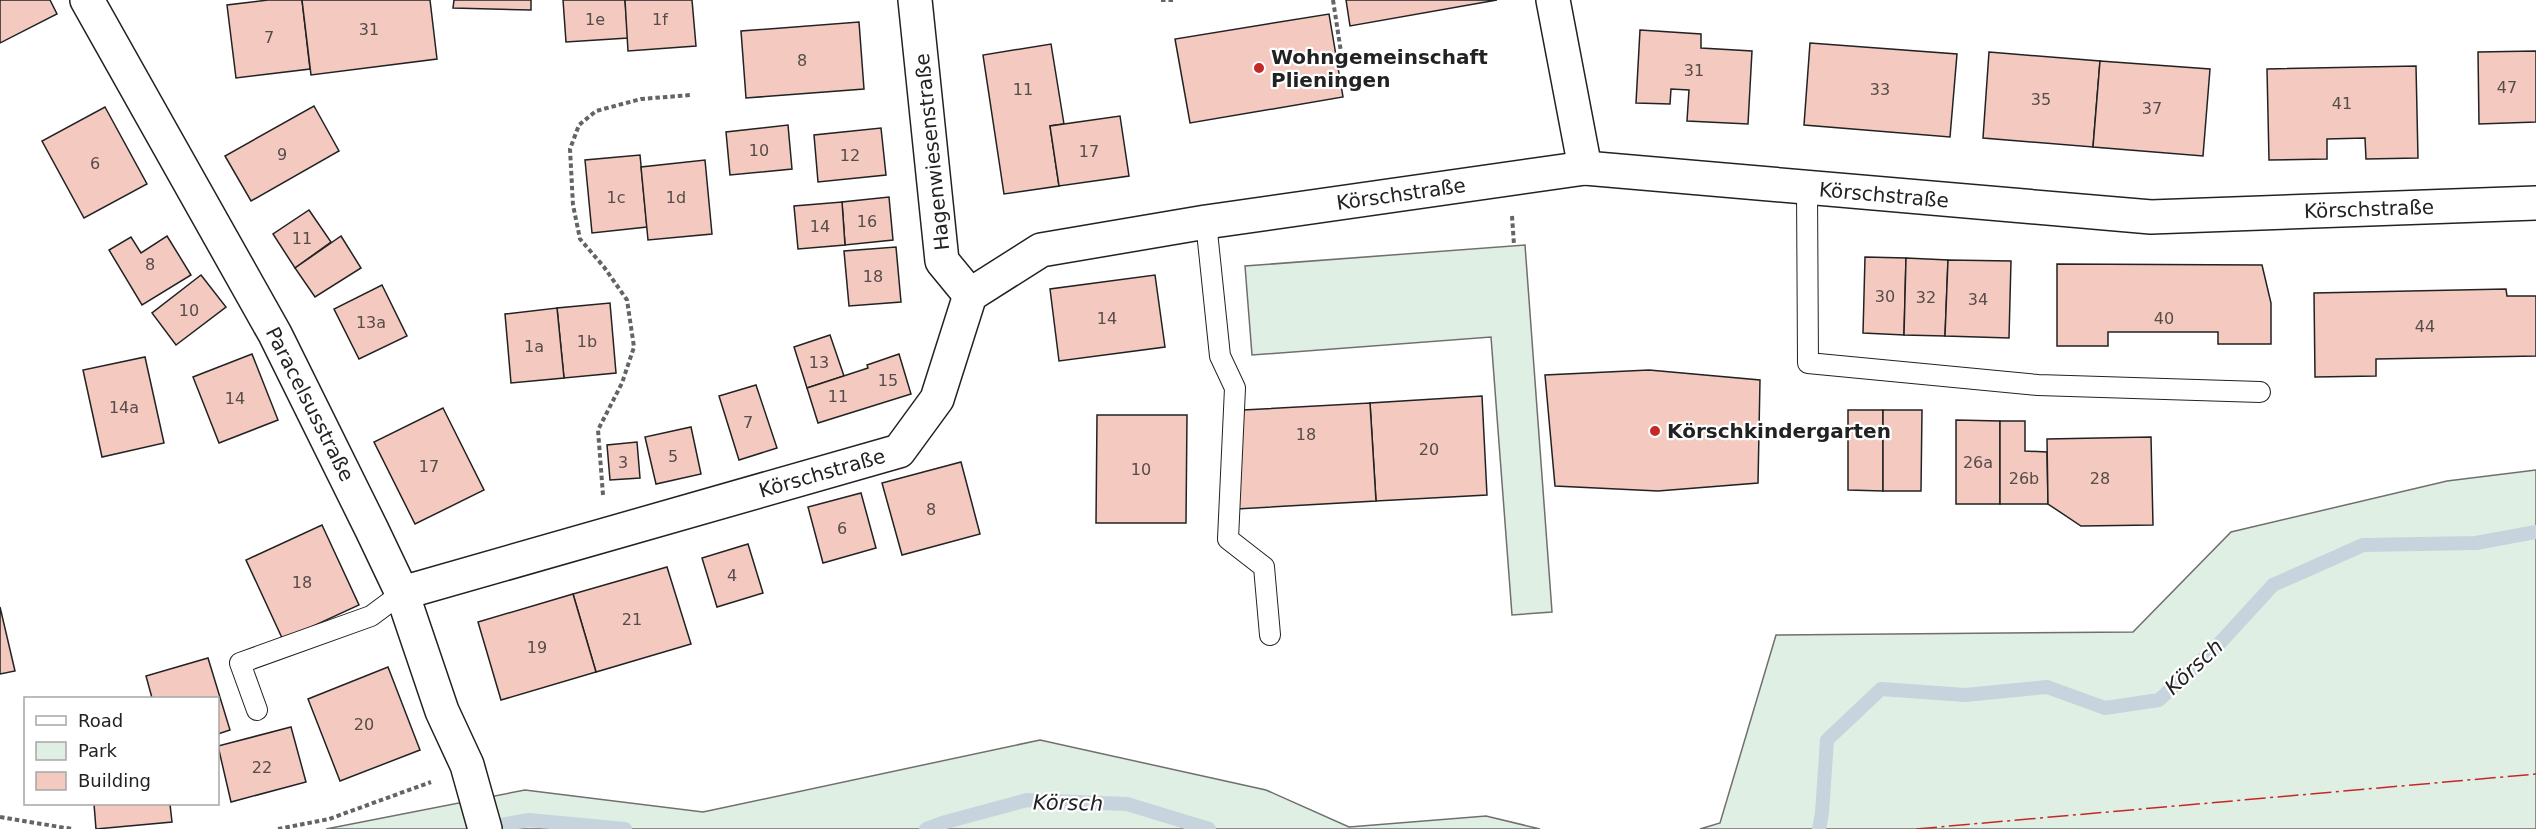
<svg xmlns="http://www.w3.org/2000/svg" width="2536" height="829" viewBox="0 0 2536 829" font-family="'DejaVu Sans',sans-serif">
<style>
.green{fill:#e0efe3;stroke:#6f6f6f;stroke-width:1.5}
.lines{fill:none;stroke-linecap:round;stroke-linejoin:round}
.stream{stroke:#c7d3dd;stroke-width:14}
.building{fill:#f3c9c0;stroke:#222;stroke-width:1.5}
.service-casing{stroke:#222;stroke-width:22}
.minor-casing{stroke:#222;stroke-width:36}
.path{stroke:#646464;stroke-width:4;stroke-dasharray:4.5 3;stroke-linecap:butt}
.service{stroke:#fff;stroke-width:20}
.minor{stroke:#fff;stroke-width:33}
.power{stroke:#c62828;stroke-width:1.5;stroke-dasharray:21 4.5 3 4.5;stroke-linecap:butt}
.poi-dot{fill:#c62828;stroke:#fff;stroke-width:2}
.labels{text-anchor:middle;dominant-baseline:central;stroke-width:4.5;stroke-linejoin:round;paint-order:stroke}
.number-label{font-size:16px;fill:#564c4a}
.poi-label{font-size:20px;font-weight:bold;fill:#222;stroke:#fff;text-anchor:start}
.street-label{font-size:20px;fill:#222;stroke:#fff}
.water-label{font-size:21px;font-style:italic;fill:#222;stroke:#fff}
</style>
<rect width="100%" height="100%" fill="#fff"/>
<!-- green -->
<g class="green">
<path d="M1525,245L1552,612L1512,615L1491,337L1252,355L1245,266Z"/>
<path d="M2536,470V829H1700L1720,823L1776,635L2133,632L2231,532L2447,481Z"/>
<path d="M1040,740L1266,790L1349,827L1486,816L1540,829H326L525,790L703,812Z"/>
</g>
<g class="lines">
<!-- stream -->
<g class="stream">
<path d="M484,828L529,820L625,829"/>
<path d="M926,829L942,823L1027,800L1127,804L1209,829"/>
<path d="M1819,829L1822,813L1827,740L1881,689L1965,695L2047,687L2105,708L2159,700L2218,645L2273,585L2363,545L2476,543L2536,532"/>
</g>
</g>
<!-- building -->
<g class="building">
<path d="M0,0H50L57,14L0,43Z"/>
<path d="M268,0H302L310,69L236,78L227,5Z"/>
<path d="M302,0H430L437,59L311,75Z"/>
<path d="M454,0H531V10L453,8Z"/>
<path d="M563,0H625L628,38L566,42Z"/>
<path d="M625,0H692L696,46L628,51Z"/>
<path d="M1346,0H1497L1350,26Z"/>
<path d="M1329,14L1343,97L1190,123L1175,39Z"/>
<path d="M859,22L864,89L746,98L741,31Z"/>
<path d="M1640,30L1701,34V48L1752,51L1748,124L1687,121L1689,90L1671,89L1670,104L1636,103Z"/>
<path d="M1810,43L1957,54L1950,137L1804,125Z"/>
<path d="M1051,44L1064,124L1050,126L1059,186L1004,194L983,55Z"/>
<path d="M2536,51V122L2479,124L2478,52Z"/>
<path d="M1989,52L2100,61L2093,147L1983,138Z"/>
<path d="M2100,61L2210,69L2203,156L2093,147Z"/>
<path d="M2416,66L2418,158L2366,159L2365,138L2327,139V159L2269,160L2267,69Z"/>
<path d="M314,106L339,151L251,201L225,156Z"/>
<path d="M105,107L147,184L84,218L42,141Z"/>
<path d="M1120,116L1129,176L1059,186L1050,126Z"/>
<path d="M788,125L792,169L730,175L726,132Z"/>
<path d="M881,128L886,175L818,182L814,135Z"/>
<path d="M640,155L647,227L592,233L585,160Z"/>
<path d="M705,160L712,234L648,240L641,167Z"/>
<path d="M889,197L893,240L845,245L842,202Z"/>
<path d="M842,202L845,245L798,249L794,206Z"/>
<path d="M309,210L331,242L295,268L273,234Z"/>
<path d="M167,236L191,275L142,305L109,250L131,237L141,253Z"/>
<path d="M341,236L361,268L315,297L295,268Z"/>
<path d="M896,247L901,302L849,306L844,251Z"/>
<path d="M1865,257L1906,258L1904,335L1863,333Z"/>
<path d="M1906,258L1948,260L1945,336L1904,335Z"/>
<path d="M1948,260L2011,261L2009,338L1945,336Z"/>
<path d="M2057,264L2262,265L2271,303V344H2218V332H2108V346H2057Z"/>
<path d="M201,275L226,307L176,345L152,313Z"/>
<path d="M1155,275L1165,347L1059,361L1050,289Z"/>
<path d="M382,285L407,336L359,359L334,309Z"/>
<path d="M2506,289L2507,296H2536V356L2376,359V376L2315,377L2314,293Z"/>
<path d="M610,303L616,373L564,378L557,308Z"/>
<path d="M557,308L564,378L511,383L505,314Z"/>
<path d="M830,335L844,376L807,388L794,347Z"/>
<path d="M252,354L278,420L219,443L193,377Z"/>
<path d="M899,354L911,394L818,423L807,388L868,368L867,365Z"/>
<path d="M145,357L164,443L102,457L83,370Z"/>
<path d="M1649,370L1760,380L1758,483L1658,491L1555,486L1545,375Z"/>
<path d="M756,385L777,448L739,460L719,396Z"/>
<path d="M1482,396L1487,495L1376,501L1370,403Z"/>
<path d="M1370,403L1376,501L1237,509L1243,410Z"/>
<path d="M443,408L484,490L415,524L374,442Z"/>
<path d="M1848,410H1883V491L1848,490Z"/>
<path d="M1883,410H1922L1921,491H1883Z"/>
<path d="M1097,415H1187L1186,523H1096Z"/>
<path d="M1956,420L2000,421V504H1956Z"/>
<path d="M2000,421H2025V451L2047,452L2048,504H2000Z"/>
<path d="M691,427L701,474L656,484L645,437Z"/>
<path d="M2151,437L2153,525L2081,526L2048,504L2047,439Z"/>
<path d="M637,442L640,478L610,480L607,445Z"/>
<path d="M961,462L980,534L902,555L882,483Z"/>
<path d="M861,493L876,548L823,563L808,507Z"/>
<path d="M322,525L359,605L283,640L246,560Z"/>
<path d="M748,544L763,593L717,607L702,558Z"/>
<path d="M667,567L691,644L596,672L573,594Z"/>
<path d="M573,594L596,672L501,700L478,622Z"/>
<path d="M0,607L15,671L0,674Z"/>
<path d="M208,658L230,730L218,734V698H152L146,676Z"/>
<path d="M388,667L420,750L340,781L308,699Z"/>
<path d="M291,727L306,782L231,802L218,746Z"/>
<path d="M94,804H170L172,822L96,829Z"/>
</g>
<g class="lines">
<defs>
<g id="service">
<path d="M1807,188L1808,363L2038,385L2260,392"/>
<path d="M1206,222L1220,356L1235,388L1228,539L1264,567L1270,635"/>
<path d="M257,710L240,663L371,616L402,593"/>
</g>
<g id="minor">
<path d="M87,0L275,334L372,530L402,593L442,711L467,765L485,829"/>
<path d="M915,0L942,261L970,295"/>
<path d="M1553,0L1585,168"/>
<path d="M402,593L899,451L937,399L970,295L1041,250L1206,222L1585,168L2151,217L2536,203"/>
</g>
</defs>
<!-- service casing -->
<use href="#service" class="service-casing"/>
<!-- minor casing -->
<use href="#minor" class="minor-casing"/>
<!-- path -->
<g class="path">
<path d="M1161,0H1176"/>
<path d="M1333,0L1343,65"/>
<path d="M1512,216L1514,245"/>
<path d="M603,495L598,430L622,383L634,347L627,300L604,267L580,239L573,205L570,149L579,125L596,111L641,99L691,95"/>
<path d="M0,817L72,829"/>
<path d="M278,829L329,819L431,782"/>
</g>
<!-- service -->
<use href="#service" class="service"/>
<!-- minor -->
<use href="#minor" class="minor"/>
<!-- power -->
<path class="power" d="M1916,829L2536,774"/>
</g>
<!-- markers -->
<g class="poi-dot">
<circle cx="1259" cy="68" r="6"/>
<circle cx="1655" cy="431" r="6"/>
</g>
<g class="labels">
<!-- number labels -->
<g class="number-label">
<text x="595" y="19">1e</text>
<text x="660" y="19">1f</text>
<text x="369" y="29">31</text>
<text x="269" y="37">7</text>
<text x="802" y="60">8</text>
<text x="1694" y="70">31</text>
<text x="2507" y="87">47</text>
<text x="1023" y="89">11</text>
<text x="1880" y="89">33</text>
<text x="2041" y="99">35</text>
<text x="2342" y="103">41</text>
<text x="2152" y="108">37</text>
<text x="759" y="150">10</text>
<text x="1089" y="151">17</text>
<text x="282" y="154">9</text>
<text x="850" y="155">12</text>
<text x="95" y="163">6</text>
<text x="616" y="197">1c</text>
<text x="676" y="197">1d</text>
<text x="867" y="221">16</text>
<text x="820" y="226">14</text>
<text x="302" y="238">11</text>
<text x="150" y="264">8</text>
<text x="873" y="276">18</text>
<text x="1885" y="296">30</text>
<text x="1926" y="297">32</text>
<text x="1978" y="299">34</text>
<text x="189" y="310">10</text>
<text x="1107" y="318">14</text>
<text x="2164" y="318">40</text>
<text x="371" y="322">13a</text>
<text x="2425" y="326">44</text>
<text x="587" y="341">1b</text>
<text x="534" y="346">1a</text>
<text x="819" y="362">13</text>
<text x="888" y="380">15</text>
<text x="838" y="396">11</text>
<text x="235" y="398">14</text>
<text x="124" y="407">14a</text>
<text x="748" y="422">7</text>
<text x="1306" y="434">18</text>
<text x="1429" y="449">20</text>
<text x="673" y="456">5</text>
<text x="623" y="462">3</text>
<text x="1978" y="462">26a</text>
<text x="429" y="466">17</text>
<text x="1141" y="469">10</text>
<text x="2024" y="478">26b</text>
<text x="2100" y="478">28</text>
<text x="931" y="509">8</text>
<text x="842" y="528">6</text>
<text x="732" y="575">4</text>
<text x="302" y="582">18</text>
<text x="632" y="619">21</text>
<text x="537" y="647">19</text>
<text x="364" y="724">20</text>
<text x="262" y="767">22</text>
</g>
<!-- poi labels -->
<g class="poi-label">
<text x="1271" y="57">Wohngemeinschaft<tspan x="1271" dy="23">Plieningen</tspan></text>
<text x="1667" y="431">Körschkindergarten</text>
</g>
<!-- street labels -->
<g class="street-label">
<text transform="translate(932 152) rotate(-96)">Hagenwiesenstraße</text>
<text transform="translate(1401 194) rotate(-8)">Körschstraße</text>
<text transform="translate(1884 195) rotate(5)">Körschstraße</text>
<text transform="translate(2369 209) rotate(-2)">Körschstraße</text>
<text transform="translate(310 404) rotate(63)">Paracelsusstraße</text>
<text transform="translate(822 473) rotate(-16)">Körschstraße</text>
</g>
<!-- water labels -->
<g class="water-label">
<text transform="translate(2194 667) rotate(-43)">Körsch</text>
<text transform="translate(1068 803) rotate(1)">Körsch</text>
</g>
</g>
<!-- legend -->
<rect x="24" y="697" width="195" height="108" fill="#ffffff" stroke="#a7a7a7" stroke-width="1.5"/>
<rect x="36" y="716" width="30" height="9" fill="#ffffff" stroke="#a7a7a7" stroke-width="1.5"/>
<text x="78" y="727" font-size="18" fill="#222222">Road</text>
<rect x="36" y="742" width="30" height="18" fill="#e0efe3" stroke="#a7a7a7" stroke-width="1.5"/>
<text x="78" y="757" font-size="18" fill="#222222">Park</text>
<rect x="36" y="772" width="30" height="18" fill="#f3c9c0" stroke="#a7a7a7" stroke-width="1.5"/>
<text x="78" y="787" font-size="18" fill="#222222">Building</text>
</svg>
